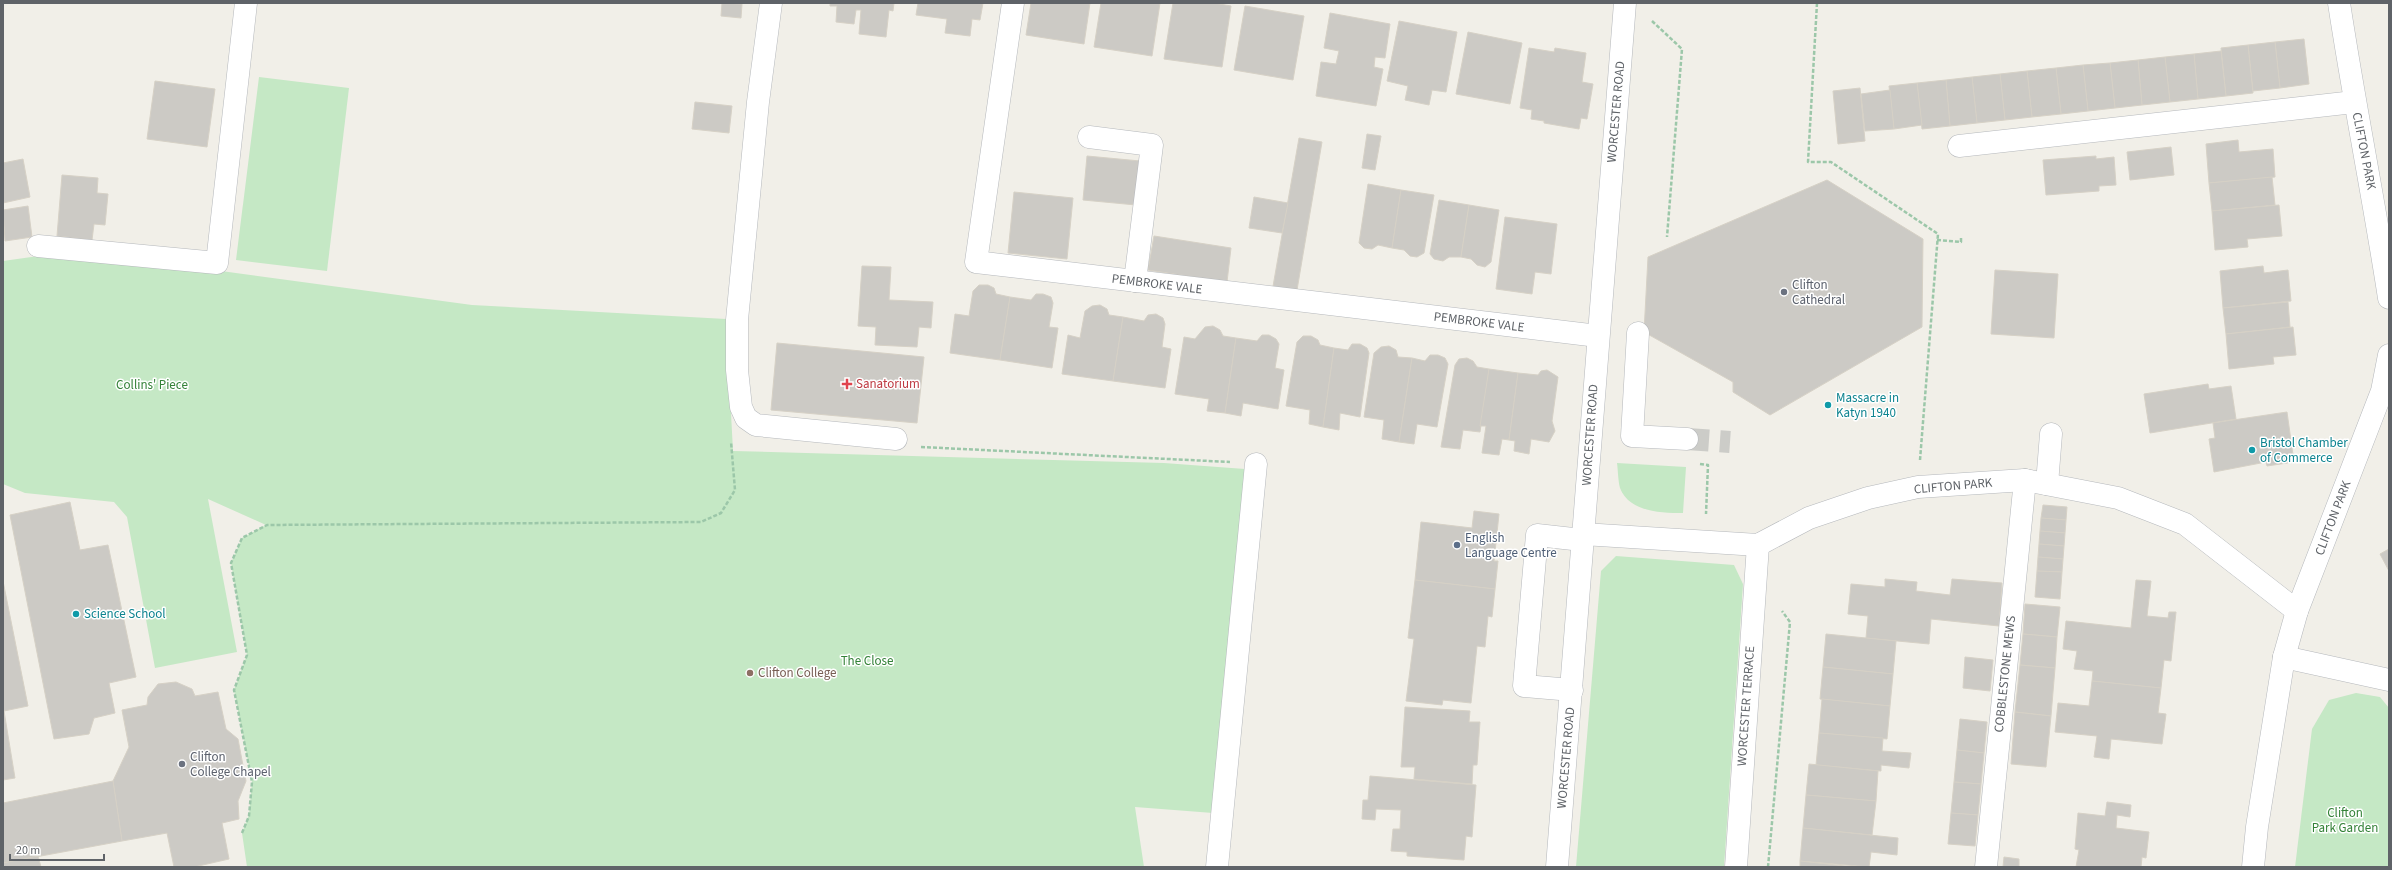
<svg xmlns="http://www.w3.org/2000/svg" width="2392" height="870" viewBox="0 0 2392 870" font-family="'Source Sans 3',sans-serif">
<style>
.green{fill:#c5e8c5}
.building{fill:#cccac5;stroke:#d6d1c6}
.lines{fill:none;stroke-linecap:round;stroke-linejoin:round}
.minor-tunnel{stroke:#ccccc8;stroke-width:22;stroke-dasharray:22 11;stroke-linecap:butt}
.minor-casing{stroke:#b5b8bc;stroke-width:23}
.path{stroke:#9cc7a9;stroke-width:2.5;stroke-dasharray:4 2;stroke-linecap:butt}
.minor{stroke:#fff;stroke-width:22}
.worship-dot{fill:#6b7280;stroke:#fff;stroke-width:1.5}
.health-dot{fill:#e0444e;stroke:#fff;stroke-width:1.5}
.culture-dot{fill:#0f9aa8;stroke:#fff;stroke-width:1.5}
.service-dot{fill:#5c6f8a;stroke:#fff;stroke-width:1.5}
.education-dot{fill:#8d6e63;stroke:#fff;stroke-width:1.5}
.labels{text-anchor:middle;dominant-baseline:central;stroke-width:3;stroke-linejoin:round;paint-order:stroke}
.street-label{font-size:13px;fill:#5f6368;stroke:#fff}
.worship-label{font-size:13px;fill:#5b616d;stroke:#fff;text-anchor:start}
.health-label{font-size:13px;fill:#be3a42;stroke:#fff;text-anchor:start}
.park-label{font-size:13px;fill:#348238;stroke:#fff}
.culture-label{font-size:13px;fill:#0d838f;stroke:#fff;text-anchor:start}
.service-label{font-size:13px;fill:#4e5e75;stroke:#fff;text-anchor:start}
.education-label{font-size:13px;fill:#785e54;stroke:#fff;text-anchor:start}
</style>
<rect width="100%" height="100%" fill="#f1efe8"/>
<!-- green -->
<g class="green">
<path d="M259,77L349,88L327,271L236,260Z"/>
<path d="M74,251L472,305L726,319L733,451L1164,463L1245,469L1213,813L1135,807L1144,867H247L242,833L249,815L252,782L234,690L247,655L231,563L242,538L266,525L208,499L237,652L155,668L127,517L114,502L25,493L3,484V261Z"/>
<path d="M1617,463L1686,467L1683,513C1661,513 1629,512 1620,488C1618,480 1618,470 1617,463Z"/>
<path d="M1616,556L1734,565L1743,584L1724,867H1576L1601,571Z"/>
<path d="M2356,693L2380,697L2389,708V867H2295L2312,729L2329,700Z"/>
</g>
<!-- building -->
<g class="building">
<path d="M722,3L742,4L741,18L721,16Z"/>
<path d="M830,3H894L893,11L889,10L886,37L859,34L861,10H856L854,24L836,22L837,6H830Z"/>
<path d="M918,3H983L980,20L972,19L970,36L945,33L947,19L916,15Z"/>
<path d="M1031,3H1090L1084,44L1026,35Z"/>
<path d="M1101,3H1160L1152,56L1094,47Z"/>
<path d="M1173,3H1214L1231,6L1222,67L1164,59Z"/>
<path d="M1245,6L1304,16L1293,80L1234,70Z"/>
<path d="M1330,13L1390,24L1385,58L1375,57L1374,67L1383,69L1376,106L1316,96L1321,62L1336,64L1339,51L1324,48Z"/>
<path d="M1399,21L1457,32L1446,92L1432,90L1429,105L1405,100L1408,86L1387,81Z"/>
<path d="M1468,32L1522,43L1510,104L1456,94Z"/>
<path d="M2304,39L2309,84L2280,88L2275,42Z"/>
<path d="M2275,42L2280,88L2253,91L2248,45Z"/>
<path d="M2248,45L2253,93L2226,96L2221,48Z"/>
<path d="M1529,48L1554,52L1555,48L1586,53L1582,82L1593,84L1587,119L1581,118L1579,129L1544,123V121L1531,119L1532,110L1520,108Z"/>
<path d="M2221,51L2226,96L2198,99L2194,54Z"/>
<path d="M2194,54L2198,99L2170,102L2165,57Z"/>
<path d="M2165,57L2170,102L2142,105L2138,60Z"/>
<path d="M2138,60L2142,105L2115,108L2110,63Z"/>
<path d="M2110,63L2115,108L2088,111L2083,65Z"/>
<path d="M2083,65L2088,111L2061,114L2056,68Z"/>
<path d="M2056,68L2061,114L2032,117L2027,71Z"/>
<path d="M2027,71L2032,117L2005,120L2000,74Z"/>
<path d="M2000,74L2005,120L1977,123L1972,77Z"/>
<path d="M1972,77L1977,123L1950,126L1946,80Z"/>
<path d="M1946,80L1950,126L1922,129L1917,83Z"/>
<path d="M155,81L215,89L207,147L147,139Z"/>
<path d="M1917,83L1922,125L1894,129L1889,86Z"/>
<path d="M1860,88L1865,141L1838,144L1833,91Z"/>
<path d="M1890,90L1894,129L1865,131L1861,94Z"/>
<path d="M695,102L732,106L729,133L692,129Z"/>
<path d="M1367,134L1381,136L1375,170L1362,168Z"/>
<path d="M1299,138L1322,142L1296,296L1272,292Z"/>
<path d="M2238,140L2239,152L2273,149L2275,177L2209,183L2206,144Z"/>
<path d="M2171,147L2174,175L2130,180L2127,152Z"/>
<path d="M1087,156L1140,161L1136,205L1083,200Z"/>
<path d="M2096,156V159L2114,157L2116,185L2099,186V191L2046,195L2043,160Z"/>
<path d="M23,159L30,197L3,203V163Z"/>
<path d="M62,175L98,178L97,193L108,194L105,225L94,224L92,240L57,236Z"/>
<path d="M2272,177L2275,205L2212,211L2209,183Z"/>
<path d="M1827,180L1923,239L1922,327L1770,415L1733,392V382L1644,332L1648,257Z"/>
<path d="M1368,184L1401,190L1392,248L1378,245L1372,249L1364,248L1359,243Z"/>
<path d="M1401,190L1434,195L1424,253L1417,257L1410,256L1404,250L1392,248Z"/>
<path d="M1014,192L1073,198L1067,259L1008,253Z"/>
<path d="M1254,197L1288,203L1282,233L1249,228Z"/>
<path d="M1439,200L1469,205L1461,257H1449L1443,261L1434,259L1430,254Z"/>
<path d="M1469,205L1499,210L1491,262L1485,267L1477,265L1471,259L1461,257Z"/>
<path d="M2279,205L2282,236L2247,239L2248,247L2215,250L2212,211Z"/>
<path d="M28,206L32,237L5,241L3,210Z"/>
<path d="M1505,217L1557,224L1551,274L1535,272L1532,294L1496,289Z"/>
<path d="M1154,236L1231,248L1227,282L1148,270Z"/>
<path d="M862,266L891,267L889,300L933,302L931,328L919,327L917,347L875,345L876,327L858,326Z"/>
<path d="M2263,266L2264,273L2288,270L2291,301L2223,308L2220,271Z"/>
<path d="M1995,270L2058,274L2054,338L1991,334Z"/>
<path d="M979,285H988L994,288L996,294L1010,297L1000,360L950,353L955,314L969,316L973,291Z"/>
<path d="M1036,294H1043L1051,297L1053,303L1049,327L1058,328L1052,368L1000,360L1010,297L1031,300Z"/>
<path d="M2288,302L2290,327L2226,334L2223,308Z"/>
<path d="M1100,305L1107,309L1109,315L1123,317L1113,381L1062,374L1068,335L1080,338L1085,311L1092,306Z"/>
<path d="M1156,314L1163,318L1165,324L1162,347L1171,349L1165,388L1113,381L1123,317L1144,321L1148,315Z"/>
<path d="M1213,326L1220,330L1223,336L1236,338L1225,413L1207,411L1209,399L1175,394L1184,337L1195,339L1205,327Z"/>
<path d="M2293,327L2296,355L2273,357L2274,364L2229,369L2226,334Z"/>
<path d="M1262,335H1269L1276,339L1279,344L1275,368L1284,370L1278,409L1243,403L1241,416L1225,413L1236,338L1257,341Z"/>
<path d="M1303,336H1311L1318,340L1320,345L1334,348L1323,427L1309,424L1310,410L1286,406L1297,342Z"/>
<path d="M777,343L924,357L917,423L771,410Z"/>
<path d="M1352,344H1360L1367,348L1369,353L1360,417L1340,413L1339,430L1323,427L1334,348L1348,350Z"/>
<path d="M1389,346L1396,350L1398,357L1412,358L1399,442L1382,439L1384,420L1364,417L1374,353L1381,347Z"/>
<path d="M1430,355H1438L1445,358L1448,364L1437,427L1417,424L1414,444L1399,442L1412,358L1425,361Z"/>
<path d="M1467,358L1473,361L1477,367L1489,369L1480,432L1463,430L1460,449L1441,447L1455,365L1459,359Z"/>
<path d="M1489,369L1518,373L1509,440L1502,439L1499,455L1482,453L1486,426H1480Z"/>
<path d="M1547,370L1558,377L1552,421L1555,431L1549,442L1531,439L1529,454L1514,451L1515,441L1509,440L1518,373L1538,375L1541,371Z"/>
<path d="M2208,384L2209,389L2231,386L2236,419L2150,433L2144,394Z"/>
<path d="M2287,412L2294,462L2267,466L2266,462L2214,472L2209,439L2215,438L2213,423Z"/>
<path d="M70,502L80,550L108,545L136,677L109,683L115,713L94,718L89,734L54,739L10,515Z"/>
<path d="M2043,505L2067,507L2066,520L2041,518Z"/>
<path d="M1474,511L1499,514L1494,561H1498L1495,589L1415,580L1421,522L1472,528Z"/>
<path d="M2041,518L2066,520L2065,533L2040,531Z"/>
<path d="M2040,531L2065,533L2064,546L2039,544Z"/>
<path d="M2039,544L2064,546L2063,559L2038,557Z"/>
<path d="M2389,549V571L2380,554Z"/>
<path d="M2038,557L2063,559L2062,572L2037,571Z"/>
<path d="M2037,571L2062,572L2060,599L2035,597Z"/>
<path d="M1885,579L1917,582L1916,591L1950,595L1952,579L2002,583L1999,626L1931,619L1929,644L1866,638L1868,616L1848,614L1851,584L1885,587Z"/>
<path d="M1415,580L1495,589L1492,617L1488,616L1485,647L1477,646L1471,703L1443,700L1442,705L1406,701L1414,639L1408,638Z"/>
<path d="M2136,580L2151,581L2147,616L2168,618L2169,612H2176L2171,661L2164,660L2161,688L2092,681L2093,671L2074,669L2077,651L2063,649L2066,621L2131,628Z"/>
<path d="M3,581L28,706L4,711L15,778L3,780Z"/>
<path d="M2025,604L2060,607L2057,637L2023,634Z"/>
<path d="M1826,634L1896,641L1893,674L1823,667Z"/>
<path d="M2023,634L2057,637L2055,668L2020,665Z"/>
<path d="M1965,657L1993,660L1990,691L1963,688Z"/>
<path d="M2020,665L2055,668L2051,716L2015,712Z"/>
<path d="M1823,667L1893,674L1890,706L1820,699Z"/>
<path d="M2092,681L2161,688L2158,713L2166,714L2162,744L2111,739L2109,759L2094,757L2097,736L2055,732L2058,703L2089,706Z"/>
<path d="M176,682L192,689L195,696L218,692L226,729L238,739L246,781L238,801L239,819L222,823L229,859L194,867H174L167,833L122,841L113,781L129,747L122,710L147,705L148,697L158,684Z"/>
<path d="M1822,699L1890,706L1887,739L1819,733Z"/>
<path d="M1405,707L1470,711L1469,722H1480L1477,765H1473L1472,784L1414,779L1415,767H1401Z"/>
<path d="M2015,712L2051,716L2046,767L2011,764Z"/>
<path d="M1960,719L1987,722L1984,753L1957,750Z"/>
<path d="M1819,733L1883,738L1882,751L1911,753L1909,768L1881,765V771L1816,765Z"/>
<path d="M1957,750L1984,753L1981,784L1954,782Z"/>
<path d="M1809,764L1878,771L1876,801L1806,795Z"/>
<path d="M1370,776L1476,785L1472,837L1466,836L1464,860L1407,856V852L1391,851L1393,829H1400L1401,810L1376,809L1375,820L1362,819L1363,800H1368Z"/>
<path d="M113,781L122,841L3,863V803Z"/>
<path d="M1954,782L1981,784L1978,815L1951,813Z"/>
<path d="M1806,795L1876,801L1872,835L1803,828Z"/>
<path d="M2107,802L2131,805L2130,817L2117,815L2116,828L2149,832L2146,858L2142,857L2141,867H2076L2079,850L2075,849L2078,813L2105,816Z"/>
<path d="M1951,813L1978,815L1975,846L1948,844Z"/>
<path d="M1803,828L1898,838L1897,855L1871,852L1869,867L1800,861Z"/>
<path d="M38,856L41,867H3V863Z"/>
<path d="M2004,857L2019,859V867H2003Z"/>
<path d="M1800,861L1854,867H1800Z"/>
</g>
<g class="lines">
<!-- minor-tunnel -->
<path class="minor-tunnel" d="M1687,439L1730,442"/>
<defs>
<g id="minor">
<path d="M771,3L758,102L737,320V370L741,407L746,418L756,425L896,439"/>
<path d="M1013,3L976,262L1598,336"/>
<path d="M2339,3C2354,102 2374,200 2389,298"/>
<path d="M1089,137L1152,145L1135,281"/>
<path d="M1959,146L2354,102"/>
<path d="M38,246L217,263L246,3"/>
<path d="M1638,333L1632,436L1687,439"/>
<path d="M2047,484L2051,434"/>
<path d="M1583,534L1758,545L1809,518L1868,498L1918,487L2025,480L2118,498L2185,524L2297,611"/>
<path d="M2284,657L2389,680"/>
<path d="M1572,690L1524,686L1537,535L1582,540"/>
<path d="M1217,867L1256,464"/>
<path d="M1557,867L1625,3"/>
<path d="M1736,867L1758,545"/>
<path d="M1986,867L2025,480"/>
<path d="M2253,867L2257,827L2284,657L2297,611L2382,391L2389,355"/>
</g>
</defs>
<!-- minor casing -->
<use href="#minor" class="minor-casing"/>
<!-- path -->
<g class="path">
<path d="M1817,3L1808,162H1831L1938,234L1920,460"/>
<path d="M1652,21L1682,49L1667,237"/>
<path d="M1937,240L1961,242V238"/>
<path d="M921,447L1230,462"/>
<path d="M1700,464L1708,465L1706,514"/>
<path d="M242,833L249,816L252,782L234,690L247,655L231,563L242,538L267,525L701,522L721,513L735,490L731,442"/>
<path d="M1768,867L1790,622L1782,611"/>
</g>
<!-- minor -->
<use href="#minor" class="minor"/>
</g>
<!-- markers -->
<g class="worship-dot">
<circle cx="1784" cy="292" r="4"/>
<circle cx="182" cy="764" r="4"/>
</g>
<path class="health-dot" d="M845 378h4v4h4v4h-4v4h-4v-4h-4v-4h4z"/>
<g class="culture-dot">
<circle cx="1828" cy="405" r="4"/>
<circle cx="2252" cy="450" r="4"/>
<circle cx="76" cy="614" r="4"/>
</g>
<circle class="service-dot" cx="1457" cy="545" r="4"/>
<circle class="education-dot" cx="750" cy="673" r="4"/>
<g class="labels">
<!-- street labels -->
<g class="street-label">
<text transform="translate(1616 112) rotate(-85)">WORCESTER ROAD</text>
<text transform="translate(2364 151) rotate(79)">CLIFTON PARK</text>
<text transform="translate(1157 284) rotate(7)">PEMBROKE VALE</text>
<text transform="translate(1479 322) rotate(7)">PEMBROKE VALE</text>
<text transform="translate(1590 435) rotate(-86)">WORCESTER ROAD</text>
<text transform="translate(1953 486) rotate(-5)">CLIFTON PARK</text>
<text transform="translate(2333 518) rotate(-69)">CLIFTON PARK</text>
<text transform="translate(2005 674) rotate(-84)">COBBLESTONE MEWS</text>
<text transform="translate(1746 706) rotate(-86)">WORCESTER TERRACE</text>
<text transform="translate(1566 758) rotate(-85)">WORCESTER ROAD</text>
</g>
<!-- worship labels -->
<g class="worship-label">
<text x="1792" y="285">Clifton<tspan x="1792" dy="15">Cathedral</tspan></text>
<text x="190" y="757">Clifton<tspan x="190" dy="15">College Chapel</tspan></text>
</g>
<!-- health labels -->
<g class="health-label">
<text x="856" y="384">Sanatorium</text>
</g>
<!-- park labels -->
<g class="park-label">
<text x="152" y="385">Collins' Piece</text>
<text x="867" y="661">The Close</text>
<text x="2345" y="813">Clifton<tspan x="2345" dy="15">Park Garden</tspan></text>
</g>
<!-- culture labels -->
<g class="culture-label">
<text x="1836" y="398">Massacre in<tspan x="1836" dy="15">Katyn 1940</tspan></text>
<text x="2260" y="443">Bristol Chamber<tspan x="2260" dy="15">of Commerce</tspan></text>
<text x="84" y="614">Science School</text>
</g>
<!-- service labels -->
<g class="service-label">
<text x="1465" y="538">English<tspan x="1465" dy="15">Language Centre</tspan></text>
</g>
<!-- education labels -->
<g class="education-label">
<text x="758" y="673">Clifton College</text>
</g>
</g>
<!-- border -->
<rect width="2392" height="870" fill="none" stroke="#5f6368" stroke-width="8"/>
<!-- scale -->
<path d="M10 854v6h94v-6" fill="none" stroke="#5f6368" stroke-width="2"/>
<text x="16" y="854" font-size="12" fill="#5f6368" stroke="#ffffff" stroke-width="3" paint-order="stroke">20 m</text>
</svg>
